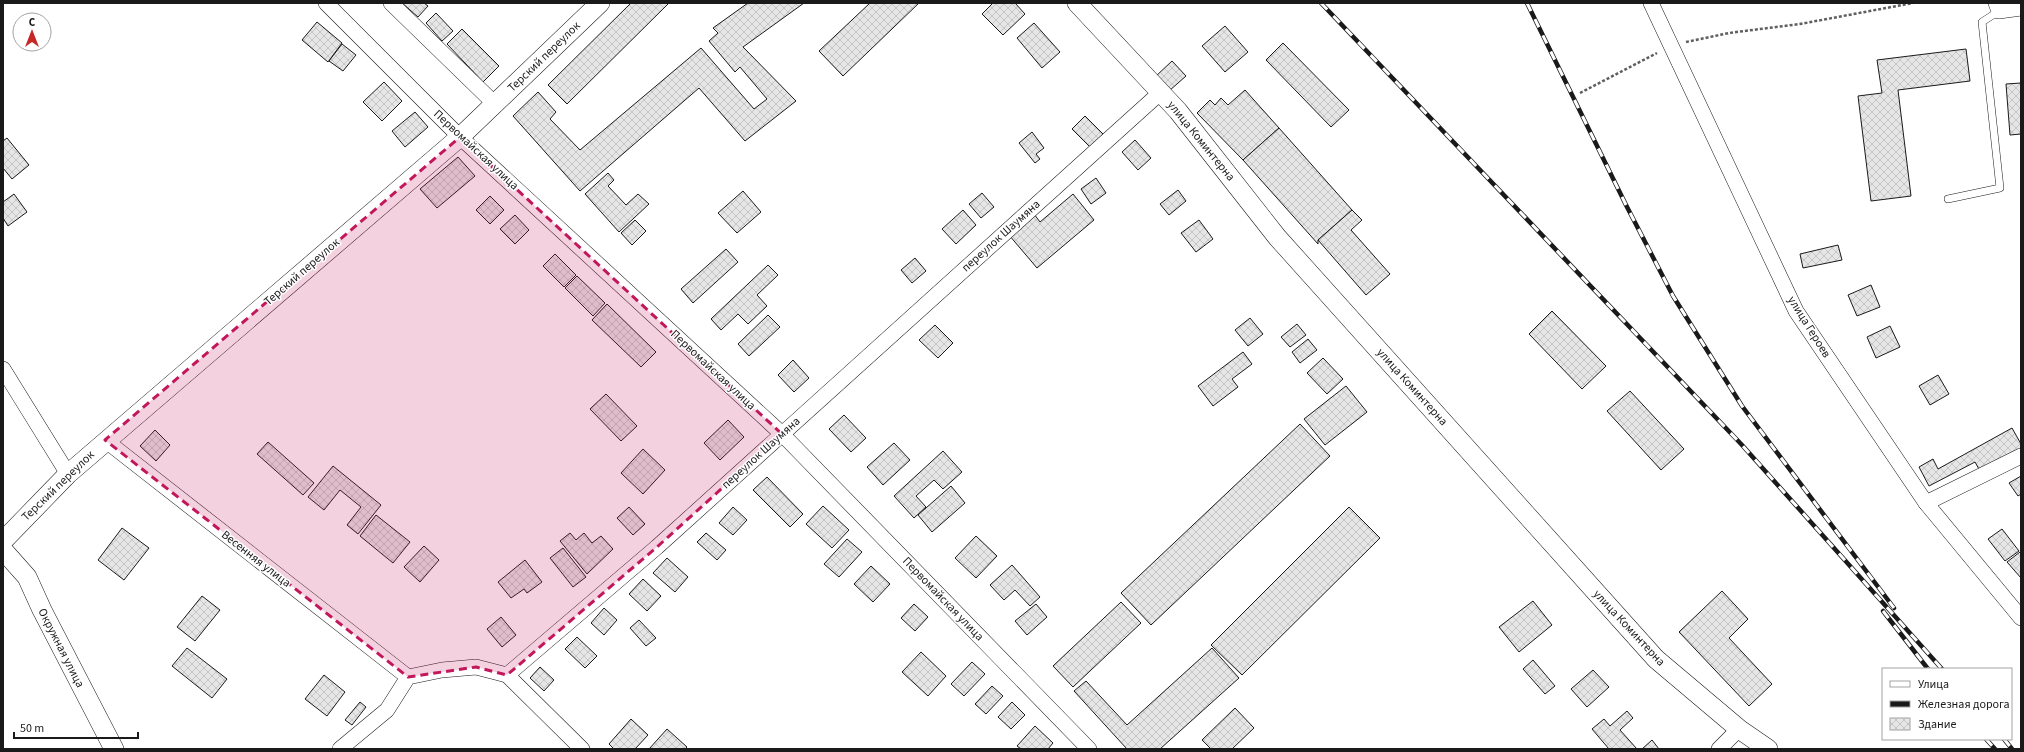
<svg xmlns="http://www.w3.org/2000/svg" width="2024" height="752" viewBox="0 0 2024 752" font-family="'Source Sans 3',sans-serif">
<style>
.building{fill:url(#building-cross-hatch);stroke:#1a1a1a}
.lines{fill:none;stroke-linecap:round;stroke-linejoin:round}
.service-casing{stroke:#1a1a1a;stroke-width:8}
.minor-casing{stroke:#1a1a1a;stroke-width:16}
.tertiary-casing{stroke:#1a1a1a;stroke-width:20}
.path{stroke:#5f5f5f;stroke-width:2.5;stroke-dasharray:3 2;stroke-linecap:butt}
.service{stroke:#fff;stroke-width:7}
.minor{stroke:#fff;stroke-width:15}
.tertiary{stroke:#fff;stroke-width:19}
.rail-casing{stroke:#1a1a1a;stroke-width:4.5}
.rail{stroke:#fff;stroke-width:3;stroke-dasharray:9;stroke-linecap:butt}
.marked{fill:#c2185b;fill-opacity:0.2;stroke:#c2185b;stroke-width:3;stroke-dasharray:8 5;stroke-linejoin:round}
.labels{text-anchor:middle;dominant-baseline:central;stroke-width:3;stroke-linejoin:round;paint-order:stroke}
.street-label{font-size:12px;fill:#1a1a1a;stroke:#fff}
</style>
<defs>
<pattern id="building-cross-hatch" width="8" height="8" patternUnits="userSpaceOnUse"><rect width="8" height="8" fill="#e6e6e6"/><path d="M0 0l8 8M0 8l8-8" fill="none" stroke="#c5c5c5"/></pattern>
</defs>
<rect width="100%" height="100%" fill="#fff"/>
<!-- building -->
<g class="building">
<path d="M402,3H424L428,6L418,17Z"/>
<path d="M631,3H669L567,104L548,85Z"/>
<path d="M748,3H804L743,47L796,101L745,141L699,88L580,191L513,116L538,92L556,112L550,119L580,150L701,48L754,109L767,99L740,67L735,72L709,41L718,33L713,28Z"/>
<path d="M870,3H919L843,76L819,51Z"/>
<path d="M993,3H1015L1025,14L1003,35L982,14Z"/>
<path d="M436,13L453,31L442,41L426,23Z"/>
<path d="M317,22L342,43L328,62L302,40Z"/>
<path d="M1034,23L1060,52L1042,68L1017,38Z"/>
<path d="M1225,26L1248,52L1225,72L1202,46Z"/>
<path d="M462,29L499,66L483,82L447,44Z"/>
<path d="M1283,43L1349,110L1331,127L1266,60Z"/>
<path d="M342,44L356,55L343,71L329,61Z"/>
<path d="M1966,49L1970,81L1898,90L1911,196L1871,201L1858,96L1882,93L1877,60Z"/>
<path d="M1172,61L1186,76L1169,91L1155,77Z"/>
<path d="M384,82L402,101L382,121L363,102Z"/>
<path d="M2021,83V134L2010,135L2006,84Z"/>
<path d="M1245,90L1279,128L1243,160L1197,113L1210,100L1215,105L1221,98L1228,105Z"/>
<path d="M415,112L428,127L405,147L392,131Z"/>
<path d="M1085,116L1103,134L1090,147L1072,129Z"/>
<path d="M1279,128L1352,210L1318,240V244L1243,160Z"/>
<path d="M1032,132L1044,148L1036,154L1040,159L1035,163L1019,143Z"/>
<path d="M7,138L29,165L12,179L3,168V141Z"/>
<path d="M1135,140L1151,158L1138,170L1122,152Z"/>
<path d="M458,157L475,176L437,208L420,189Z"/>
<path d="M608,173L614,180L608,186L626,205L638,194L649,204L619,232L585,194Z"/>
<path d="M1096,178L1106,193L1091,204L1081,189Z"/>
<path d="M1178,190L1186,201L1169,215L1160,204Z"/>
<path d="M743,191L761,212L737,233L718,213Z"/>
<path d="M982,193L994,207L981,218L969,204Z"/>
<path d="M14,194L27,212L8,226L3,218V202Z"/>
<path d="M1073,194L1094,220L1037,268L1009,235L1034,214L1040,222Z"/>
<path d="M490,196L504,210L490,224L476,210Z"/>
<path d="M963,210L976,225L956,244L942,229Z"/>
<path d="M1352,210L1362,220L1351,230L1390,274L1366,295L1318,240Z"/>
<path d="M515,215L529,230L515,244L500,229Z"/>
<path d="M635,220L646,231L632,245L621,233Z"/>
<path d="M1199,220L1213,239L1196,252L1181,233Z"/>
<path d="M1838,245L1842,260L1803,268L1800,254Z"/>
<path d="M726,249L738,262L693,303L681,289Z"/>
<path d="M555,254L576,275L564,287L543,266Z"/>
<path d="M915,258L926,271L912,283L901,270Z"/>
<path d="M768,265L778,275L757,295L767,306L748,324L738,314L721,330L711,319Z"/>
<path d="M577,276L605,303L593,316L565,288Z"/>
<path d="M1871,285L1880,307L1857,316L1848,295Z"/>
<path d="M607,304L656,352L641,367L592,320Z"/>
<path d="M1552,311L1606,366L1582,389L1529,334Z"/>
<path d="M768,315L780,327L749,356L738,344Z"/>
<path d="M1250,318L1263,334L1248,346L1235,330Z"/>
<path d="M1297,324L1306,335L1290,347L1281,337Z"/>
<path d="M935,325L953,343L938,358L919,340Z"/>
<path d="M1890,326L1900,347L1876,358L1867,337Z"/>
<path d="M1308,339L1317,350L1300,363L1292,352Z"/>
<path d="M1243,352L1252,364L1232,379L1238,387L1213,406L1198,386Z"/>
<path d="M1323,358L1343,379L1327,394L1307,373Z"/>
<path d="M793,360L809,378L794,392L778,375Z"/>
<path d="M1938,375L1949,394L1930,405L1919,386Z"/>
<path d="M1346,386L1367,412L1325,445L1304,419Z"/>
<path d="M1630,391L1684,449L1661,470L1607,411Z"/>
<path d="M606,394L637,426L621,441L590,409Z"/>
<path d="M844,415L866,438L851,452L829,429Z"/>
<path d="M728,420L744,437L720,460L704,443Z"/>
<path d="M1300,424L1330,456L1151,625L1121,593Z"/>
<path d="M2012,428L2021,444V449L1980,471L1975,462L1929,486L1919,467L1933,459L1938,469Z"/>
<path d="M155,430L170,445L156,461L140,446Z"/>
<path d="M268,442L314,483L303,495L257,454Z"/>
<path d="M894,443L910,460L883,485L867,467Z"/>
<path d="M643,449L665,470L643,494L621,473Z"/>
<path d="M943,451L962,472L943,489L934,480L916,496L926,507L914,518L894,496Z"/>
<path d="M333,466L381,505L358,534L347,525L361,507L340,490L324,510L308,497Z"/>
<path d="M2021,476V494L2018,496L2009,483Z"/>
<path d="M767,477L803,514L790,527L753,490Z"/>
<path d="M951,486L965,503L932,532L918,515Z"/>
<path d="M823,506L849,530L832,548L806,524Z"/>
<path d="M629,507L645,524L633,535L617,518Z"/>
<path d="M733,507L747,520L733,535L719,523Z"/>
<path d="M1349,507L1380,538L1242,675L1211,645Z"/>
<path d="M376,515L410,542L393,563L360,536Z"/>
<path d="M122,528L149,548L124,580L98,560Z"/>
<path d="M2002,529L2019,551L2005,561L1988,539Z"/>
<path d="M570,533L576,540L584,533L592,543L601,536L613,549L587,574L560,541Z"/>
<path d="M706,533L726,550L717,560L697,542Z"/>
<path d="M976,536L997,556L976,578L955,558Z"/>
<path d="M847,539L862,552L839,577L824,564Z"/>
<path d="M424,546L439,560L420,582L404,567Z"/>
<path d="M563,548L586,577L573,587L550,558Z"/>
<path d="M2020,552L2021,553V578L2007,562Z"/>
<path d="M667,558L688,577L675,592L653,573Z"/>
<path d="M525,560L542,582L527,593L524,589L511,598L498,582Z"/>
<path d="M1012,565L1040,597L1030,606L1015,590L1004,600L990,585Z"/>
<path d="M871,566L890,584L873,602L854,584Z"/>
<path d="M643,579L661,596L647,611L629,594Z"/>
<path d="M1722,591L1748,619L1729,638L1772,684L1749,706L1679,632Z"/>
<path d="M202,596L220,610L195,641L177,627Z"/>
<path d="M1533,601L1552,625L1519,652L1499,627Z"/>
<path d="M1121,602L1141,623L1073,687L1053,666Z"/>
<path d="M914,604L928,617L915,631L901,618Z"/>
<path d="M1036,604L1047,617L1027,635L1015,621Z"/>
<path d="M604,608L617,620L604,635L591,623Z"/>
<path d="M501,617L516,635L502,647L487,629Z"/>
<path d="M639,620L656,638L646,646L630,628Z"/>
<path d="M577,637L597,656L585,668L565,649Z"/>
<path d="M187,648L227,679L212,698L172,666Z"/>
<path d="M1212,648L1239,678L1160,749H1127L1074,691L1086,681L1127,725Z"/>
<path d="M921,652L946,676L928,696L902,672Z"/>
<path d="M1533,660L1555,686L1545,694L1523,669Z"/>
<path d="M972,662L985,674L964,696L951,684Z"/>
<path d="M540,667L554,680L544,691L530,678Z"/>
<path d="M1593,670L1609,687L1587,707L1571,689Z"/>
<path d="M324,675L345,692L327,716L305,699Z"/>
<path d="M992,686L1003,696L986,714L975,704Z"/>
<path d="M360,702L366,707L352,725L345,720Z"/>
<path d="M1012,702L1025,715L1011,729L998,717Z"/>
<path d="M1235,708L1254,728L1232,749H1211L1202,740Z"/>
<path d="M1627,711L1633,718L1620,730L1637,749H1609L1592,729L1604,719L1610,726Z"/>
<path d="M631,719L648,735L635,749H614L609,744Z"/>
<path d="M1035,726L1053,743L1048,749H1021L1017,746Z"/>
<path d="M667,729L687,747L685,749H649Z"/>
<path d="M1652,740L1659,749H1642Z"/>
</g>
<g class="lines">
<defs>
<path id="service" d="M1948,199L2000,188L1982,22L1999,11"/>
<g id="minor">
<path d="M326,3L460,137L782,434L1089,749"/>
<path d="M391,3L496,105"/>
<path d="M1651,3L1796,311L1926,503L2021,618"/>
<path d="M1996,3L1999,11L2021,8"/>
<path d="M3,369L68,474"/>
<path d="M105,440L408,677"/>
<path d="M1926,503L2021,456"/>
<path d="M507,675L582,749"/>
<path d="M340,749L387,710L408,677L442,670L476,667L507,675L657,547L1161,92"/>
<path d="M1719,749L1739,729"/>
</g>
<g id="tertiary">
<path d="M1077,3L1178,111L1277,237L1656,659L1739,729L1768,749"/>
<path d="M3,541L68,474L460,137L600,3"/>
<path d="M3,550L27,577L42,610L114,749"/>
</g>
</defs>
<!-- service casing -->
<use href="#service" class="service-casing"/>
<!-- minor casing -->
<use href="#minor" class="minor-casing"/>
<!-- tertiary casing -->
<use href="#tertiary" class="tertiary-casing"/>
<!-- path -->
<g class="path">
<path d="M1686,42L1729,33L1800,24L1913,3"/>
<path d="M1580,93L1657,53"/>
</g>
<!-- service -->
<use href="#service" class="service"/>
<!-- minor -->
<use href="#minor" class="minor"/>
<!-- tertiary -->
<use href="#tertiary" class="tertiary"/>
<defs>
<g id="rail">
<path d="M1321,3L1742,445L1942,669"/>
<path d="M1527,3L1626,205L1673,296L1742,406L1894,608"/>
<path d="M1883,611L1928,669"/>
<path d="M1986,739L1995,749"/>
<path d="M2004,739L2012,749"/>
</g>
</defs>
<!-- rail casing -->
<use href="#rail" class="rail-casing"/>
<!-- rail -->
<use href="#rail" class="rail"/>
</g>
<!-- marked area -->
<path class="marked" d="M460,137L782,434L657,547L507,675L476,667L408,677L105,440Z"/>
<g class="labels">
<!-- street labels -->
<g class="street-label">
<text transform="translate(544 57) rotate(-44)">Терский переулок</text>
<text transform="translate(1201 141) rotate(51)">улица Коминтерна</text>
<text transform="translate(476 150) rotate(43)">Первомайская улица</text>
<text transform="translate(1001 236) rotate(-42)">переулок Шаумяна</text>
<text transform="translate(302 272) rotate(-41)">Терский переулок</text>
<text transform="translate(1809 327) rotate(58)">улица Героев</text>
<text transform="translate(713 370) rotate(43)">Первомайская улица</text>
<text transform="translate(1412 387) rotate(48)">улица Коминтерна</text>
<text transform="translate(761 453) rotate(-42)">переулок Шаумяна</text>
<text transform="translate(58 486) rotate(-44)">Терский переулок</text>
<text transform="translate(256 559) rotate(38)">Весенняя улица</text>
<text transform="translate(943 599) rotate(46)">Первомайская улица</text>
<text transform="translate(1629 628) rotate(47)">улица Коминтерна</text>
<text transform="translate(61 648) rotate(63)">Окружная улица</text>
</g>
</g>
<!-- border -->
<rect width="2024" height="752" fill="none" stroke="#1a1a1a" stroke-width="8"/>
<!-- legend -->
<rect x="1882" y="668" width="130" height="72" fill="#ffffff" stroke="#a3a3a3"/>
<rect x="1890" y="681" width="20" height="6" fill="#ffffff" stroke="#a3a3a3"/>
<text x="1918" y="688" font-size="12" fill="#1a1a1a">Улица</text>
<rect x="1890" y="701" width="20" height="6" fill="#1a1a1a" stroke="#a3a3a3"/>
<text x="1918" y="708" font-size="12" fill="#1a1a1a">Железная дорога</text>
<rect x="1890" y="718" width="20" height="12" fill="url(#building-cross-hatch)" stroke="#a3a3a3"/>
<text x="1918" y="728" font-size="12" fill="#1a1a1a">Здание</text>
<!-- north arrow -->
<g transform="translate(32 32)"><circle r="19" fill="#ffffff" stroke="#a3a3a3"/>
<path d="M0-3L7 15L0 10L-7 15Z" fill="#c62828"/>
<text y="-6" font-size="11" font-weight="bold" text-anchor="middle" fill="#1a1a1a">С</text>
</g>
<!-- scale -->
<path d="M14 732v6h124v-6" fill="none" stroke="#1a1a1a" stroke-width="2"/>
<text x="20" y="732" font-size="12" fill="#1a1a1a" stroke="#ffffff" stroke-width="3" paint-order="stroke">50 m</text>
</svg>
